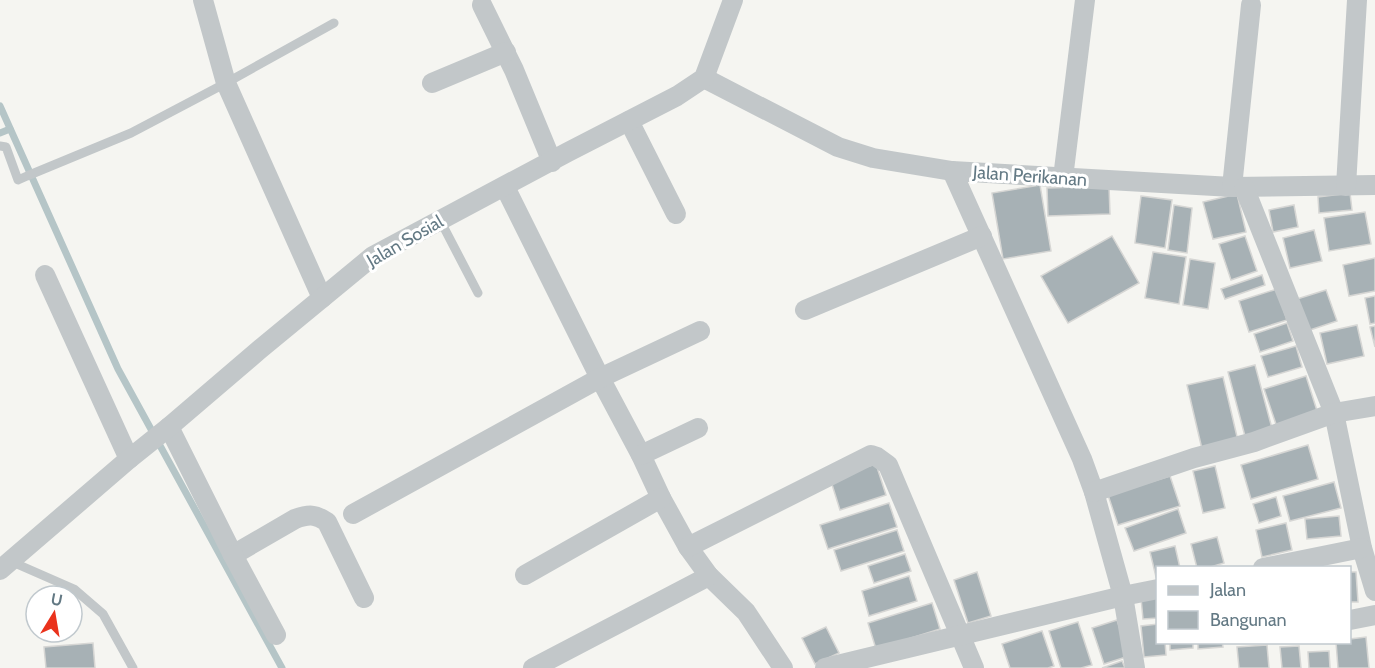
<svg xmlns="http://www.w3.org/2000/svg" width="1375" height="668" viewBox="0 0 1375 668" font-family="Cabin,sans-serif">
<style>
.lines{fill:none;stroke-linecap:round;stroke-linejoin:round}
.stream{stroke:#b5c5c7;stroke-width:7}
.building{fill:#a7b1b5;stroke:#d6d6d4;stroke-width:1.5}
.service{stroke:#c2c7c9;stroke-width:9}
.minor{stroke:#c2c7c9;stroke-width:20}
.labels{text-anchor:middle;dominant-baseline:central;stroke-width:6;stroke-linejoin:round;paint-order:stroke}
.street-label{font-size:18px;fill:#637984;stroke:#fff}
</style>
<rect width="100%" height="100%" fill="#f5f5f1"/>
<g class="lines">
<!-- stream -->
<g class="stream">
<path d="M0,106L118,369L282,668"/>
<path d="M0,133L10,129"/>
</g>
</g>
<!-- building -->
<g class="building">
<path d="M1040,185L1051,251L1003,259L992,193Z"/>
<path d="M1109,186L1110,214L1048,216L1047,188Z"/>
<path d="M1350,193L1352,210L1319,213L1318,197Z"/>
<path d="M1237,194L1246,232L1213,239L1203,202Z"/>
<path d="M1141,196L1172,200L1165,248L1135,243Z"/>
<path d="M1174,205L1192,208L1187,253L1168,250Z"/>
<path d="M1294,205L1298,227L1273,232L1269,210Z"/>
<path d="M1365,212L1371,244L1329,251L1324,218Z"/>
<path d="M1314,230L1322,261L1290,268L1283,238Z"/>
<path d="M1112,236L1139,283L1068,323L1041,276Z"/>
<path d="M1245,236L1257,271L1231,280L1219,244Z"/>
<path d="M1153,252L1186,257L1179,304L1145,298Z"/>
<path d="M1375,258V291L1349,296L1343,265Z"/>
<path d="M1190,259L1215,263L1208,309L1183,305Z"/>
<path d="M1262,275L1265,285L1225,299L1221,289Z"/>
<path d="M1277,289L1287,320L1249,332L1239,301Z"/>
<path d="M1326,290L1337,321L1307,331L1297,299Z"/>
<path d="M1375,296V323L1370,324L1365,298Z"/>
<path d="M1287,323L1293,341L1260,352L1254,334Z"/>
<path d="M1357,325L1364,356L1327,364L1320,333Z"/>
<path d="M1375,326V347L1370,327Z"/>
<path d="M1296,346L1302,367L1268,377L1261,356Z"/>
<path d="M1255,365L1273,432L1246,440L1228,372Z"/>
<path d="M1306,376L1319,417L1278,430L1264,389Z"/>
<path d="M1223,377L1238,441L1202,449L1187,385Z"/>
<path d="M1308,445L1318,479L1251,499L1241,465Z"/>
<path d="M876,464L886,495L840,510L830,478Z"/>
<path d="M1215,466L1225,508L1203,513L1193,471Z"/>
<path d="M1170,476L1180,506L1118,525L1108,495Z"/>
<path d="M1334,482L1341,508L1290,521L1283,496Z"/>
<path d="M1276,497L1281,516L1259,523L1253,504Z"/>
<path d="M889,503L897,527L828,549L820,525Z"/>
<path d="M1178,509L1186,533L1134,551L1125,528Z"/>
<path d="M1339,516L1341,536L1307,539L1305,519Z"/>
<path d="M1286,523L1292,550L1262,557L1256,530Z"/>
<path d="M897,530L904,551L841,571L834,550Z"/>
<path d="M1217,537L1224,563L1207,568H1197L1191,544Z"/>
<path d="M1175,546L1180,568H1158V577H1156L1150,552Z"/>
<path d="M905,554L911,571L874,583L868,566Z"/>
<path d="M977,572L991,616L968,623L954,580Z"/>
<path d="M1350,572H1356L1358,602H1350Z"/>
<path d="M909,576L917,601L869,616L862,591Z"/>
<path d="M1158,597V618L1143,619L1141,598Z"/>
<path d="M932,603L940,629L876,649L868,623Z"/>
<path d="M1117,620L1129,656L1104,664L1092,628Z"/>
<path d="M1078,622L1092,665L1081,668H1061L1049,631Z"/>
<path d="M1158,624V642H1165L1166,655L1144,657L1141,626Z"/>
<path d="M826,627L839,653L815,664L802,638Z"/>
<path d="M1042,631L1054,666L1048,668H1010L1002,644Z"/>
<path d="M1366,637L1369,668H1338L1336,642H1350V639Z"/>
<path d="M1170,642H1193V648L1170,650Z"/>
<path d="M1198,642H1222L1223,647L1198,649Z"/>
<path d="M93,643L95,668H46L44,647Z"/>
<path d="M1267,645L1269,668H1239L1237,647Z"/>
<path d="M1299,646L1301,668H1282L1280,647Z"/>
<path d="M1329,651L1330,668H1309L1308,652Z"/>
<path d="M1122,661L1125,668H1102Z"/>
</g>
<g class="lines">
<!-- service -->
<g class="service">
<path d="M0,146L6,147L18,180L27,176L131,133L226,83L334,23"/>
<path d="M440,220L478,293"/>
<path d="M10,561L74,589L103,614L133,668"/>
</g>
<!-- minor -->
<g class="minor">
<path d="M203,0L226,83L322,298"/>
<path d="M482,5L514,70L552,162"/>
<path d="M704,78L838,147L873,158L952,171L1232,187L1375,185"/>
<path d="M432,83L506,52"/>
<path d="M629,121L676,214"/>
<path d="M952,171L1082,459L1094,492L1123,596L1135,668"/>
<path d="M1063,178L1085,0"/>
<path d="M1346,186L1357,0"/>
<path d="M505,187L600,378L641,455L661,498L688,547L709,576L746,612L783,668"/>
<path d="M1232,187L1251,5"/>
<path d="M1244,187L1334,413L1362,548L1375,591"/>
<path d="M45,275L129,459"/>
<path d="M805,310L982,236"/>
<path d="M169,427L233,555L295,519C309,514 315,514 327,522L364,598"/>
<path d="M641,455L698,428"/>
<path d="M1094,492L1194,458L1254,442L1334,413L1375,406"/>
<path d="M353,514L600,378L700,331"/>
<path d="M688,547L871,455L877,457L888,465L974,668"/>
<path d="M233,555L276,635"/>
<path d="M1263,568L1362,548"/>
<path d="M0,570L129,459L169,427L259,350L373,256L568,152L677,96L704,78L733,0"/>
<path d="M525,575L661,498"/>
<path d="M1350,620L1375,615"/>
<path d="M533,668L709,576"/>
<path d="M825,668L1123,596L1158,589"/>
</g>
</g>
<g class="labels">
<!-- street labels -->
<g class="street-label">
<text transform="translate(1030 176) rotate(4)">Jalan Perikanan</text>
<text transform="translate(405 241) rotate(-30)">Jalan Sosial</text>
</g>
</g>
<!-- legend -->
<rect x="1156" y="566" width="195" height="78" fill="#ffffff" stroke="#c1c9ce" stroke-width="1.5"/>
<rect x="1168" y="586" width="30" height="9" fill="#c2c7c9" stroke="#c1c9ce" stroke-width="1.5"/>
<text x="1210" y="596" font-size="18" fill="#637984">Jalan</text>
<rect x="1168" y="611" width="30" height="18" fill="#a7b1b5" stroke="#c1c9ce" stroke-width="1.5"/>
<text x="1210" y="626" font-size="18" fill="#637984">Bangunan</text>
<!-- north arrow -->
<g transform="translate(54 614) rotate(11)"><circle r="28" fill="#ffffff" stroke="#c1c9ce" stroke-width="1.5"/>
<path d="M0-4.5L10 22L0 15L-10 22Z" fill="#ea321c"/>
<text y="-9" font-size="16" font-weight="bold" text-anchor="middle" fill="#637984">U</text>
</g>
</svg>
